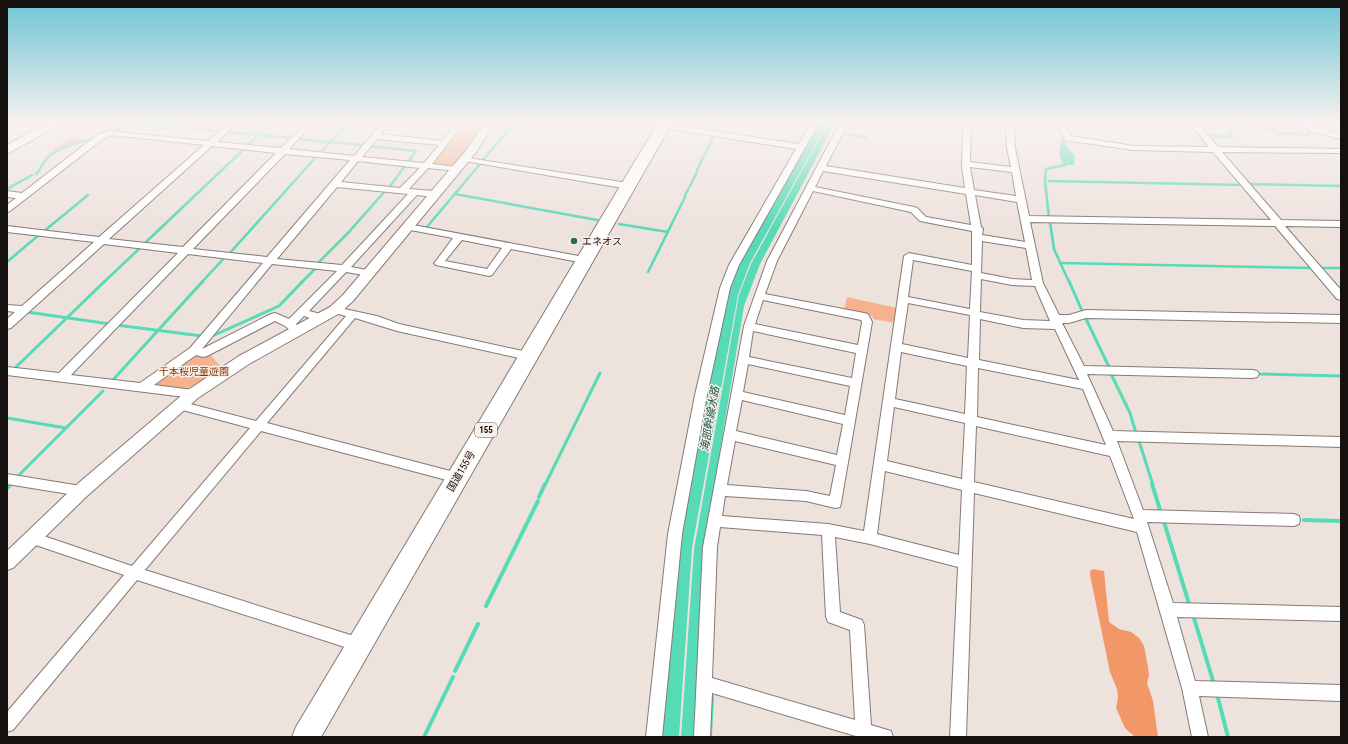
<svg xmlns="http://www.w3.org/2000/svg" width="1348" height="744" viewBox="0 0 1348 744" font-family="'Roboto Condensed','Noto Sans JP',sans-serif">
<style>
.green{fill:#f6b18f}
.forest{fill:#f29768}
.water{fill:#57dbb7}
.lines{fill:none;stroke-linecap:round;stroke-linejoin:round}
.stream-far2{stroke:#57dbb7;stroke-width:2.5}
.stream-far1{stroke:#57dbb7;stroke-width:3}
.stream{stroke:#57dbb7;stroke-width:4}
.minor-casing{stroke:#857a75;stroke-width:2}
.tertiary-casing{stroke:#857a75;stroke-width:2}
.secondary-casing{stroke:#857a75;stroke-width:2}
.trunk-casing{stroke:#857a75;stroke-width:2}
.minor{fill:#fff;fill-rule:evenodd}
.tertiary{fill:#fff;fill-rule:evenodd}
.secondary{fill:#fff;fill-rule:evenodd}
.trunk{fill:#fff;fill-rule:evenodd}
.poi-dot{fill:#2a6a59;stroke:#fbefea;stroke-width:1.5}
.labels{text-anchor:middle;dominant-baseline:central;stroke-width:3;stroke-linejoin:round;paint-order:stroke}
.shield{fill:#fbefea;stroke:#5a5451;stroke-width:1}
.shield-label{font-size:9px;font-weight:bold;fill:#15110f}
.poi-label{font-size:10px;fill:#15110f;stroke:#fbefea;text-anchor:start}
.park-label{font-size:10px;fill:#8a3900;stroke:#fbefea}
.street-label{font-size:10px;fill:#15110f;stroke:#fbefea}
.water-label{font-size:11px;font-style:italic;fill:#1c5344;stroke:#fbefea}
</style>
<rect width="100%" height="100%" fill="#eee2dd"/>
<!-- green -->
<g class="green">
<path d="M464,123H483C478,134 463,161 451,165C446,167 439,164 433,164L432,161Z"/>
<path d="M75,136L82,141L56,152L51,150Z"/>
<path d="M847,297L897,308L895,323L873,319V316L844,310Z"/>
<path d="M209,353L223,369C192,389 192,391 155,385V380L194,355L204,356Z"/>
</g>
<!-- forest -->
<path class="forest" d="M1093,569L1104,571L1109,622L1119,629L1131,632L1139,638L1144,646L1148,667L1149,675L1147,683L1153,701L1158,737H1135L1125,728L1116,708L1118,698L1117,689L1110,672L1090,575V571Z"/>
<!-- water -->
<g class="water">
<path d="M819,123H827L750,263L738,295L692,548L679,737H662L682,522L724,304L728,289L740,262Z"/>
<path d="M828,123H835L760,264L744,306L704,547L694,737H681L694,549L739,295L751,264Z"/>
<path d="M1059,129L1067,146L1075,156L1074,165H1061L1063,164C1055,147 1065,144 1059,129Z"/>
</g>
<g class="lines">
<!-- stream-far2 -->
<g class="stream-far2">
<path d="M512,126L515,123"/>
<path d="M174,127L220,131"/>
<path d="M225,132L293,138"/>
<path d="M108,133L132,124L167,128L170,126"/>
<path d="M846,134L866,137"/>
<path d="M1207,135L1232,137L1227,130H1232L1231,128L1274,129L1278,133L1310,135L1307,130"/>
<path d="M296,139L362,145"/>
<path d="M249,144L271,123"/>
<path d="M368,146L416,151L408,162"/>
<path d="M321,152L348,123"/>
<path d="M483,160L510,128"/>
<path d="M697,170L720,123"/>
<path d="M36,174C41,170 42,163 47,158C59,146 81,142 97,137"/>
<path d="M1049,181L1243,185"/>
<path d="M1247,184L1341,186"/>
<path d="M690,186L697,172"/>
<path d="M7,189L32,175"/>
<path d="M388,189L405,166"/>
<path d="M455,194L597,220"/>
<path d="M685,195L689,188"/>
<path d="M1049,218L1045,181L1046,169L1065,165"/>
<path d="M1050,222L1054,249L1069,282"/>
<path d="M619,224L668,232"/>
<path d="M426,228L481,163"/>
<path d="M43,232L88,195"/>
<path d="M145,243L244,149"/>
<path d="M229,254L316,157"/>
<path d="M7,262L40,234"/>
<path d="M1060,263L1313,268"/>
<path d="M316,265L348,233L386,190"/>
<path d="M1320,268H1341"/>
<path d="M648,272L685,197"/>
<path d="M104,282L141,247"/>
<path d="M202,282L225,257"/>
<path d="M302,282L315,269"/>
</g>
<!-- stream-far1 -->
<g class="stream-far1">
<path d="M1069,281L1083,313"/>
<path d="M27,312L110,324"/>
<path d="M1086,319L1109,367"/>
<path d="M116,325L202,336"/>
<path d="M210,337L279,306L303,281"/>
<path d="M15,368L105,281"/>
<path d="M1111,374L1130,413L1136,433"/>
<path d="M1260,374L1341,376"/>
<path d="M112,381L203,281"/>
<path d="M7,418L66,428"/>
<path d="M1139,441L1153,485"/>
<path d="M18,476L103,391"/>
<path d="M10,485L12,483"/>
<path d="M545,485L600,373"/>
</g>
<!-- stream -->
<g class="stream">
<path d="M1152,484L1161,513"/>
<path d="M7,488L11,484"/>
<path d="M539,497L545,484"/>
<path d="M1304,520L1341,521"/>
<path d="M1164,522L1190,607"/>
<path d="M486,606L538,501"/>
<path d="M1193,615L1214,684"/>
<path d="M455,671L478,624"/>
<path d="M1217,694L1228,737"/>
<path d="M424,737L453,677"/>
<path d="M710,737L712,697"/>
</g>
<defs>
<g id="minor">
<path d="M229,123H237L217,142L281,148L306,123H314L289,149L354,156L382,123H390L381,134L442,141L456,123H464L432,164L457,167L461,169L457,171L428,168L409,189L435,191L439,194L435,197L417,195L351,267L372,271L374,273L372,275L369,276L346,272L309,311L325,315L326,318L325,321L321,322L304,316L296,324L299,329L298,332C290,334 291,330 285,326C282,324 278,323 275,321L207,356L203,357L196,355L154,385L193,390L197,391L199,394L197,397L193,398L7,375V367L59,373L178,253L104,244L11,328L7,329V319L15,312L7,311V305L22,306L94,242L7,232V226L99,237L204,145L111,135L103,139L10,211L7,212V205L16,198L7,197V191L22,193L97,135L107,131L208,141ZM377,139L439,145L424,163L362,157ZM212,146L276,153L183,247L109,239ZM285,154L350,160L267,257L193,249ZM358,161L420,168L400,188L341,182ZM337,187L408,194L342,265L277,259ZM188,254L263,263L190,348L140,383L71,375ZM272,264L337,271L289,319L275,313L271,314L202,349Z"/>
<path d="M641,123H658L799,144L811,123H819L739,265L730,288L707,395L682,534L662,737H646L668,534L695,395L720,288L729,265L796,149L645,125Z"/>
<path d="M840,123H848L826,166L965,188L962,167L963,123H971L970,162L1011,167L1007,148L1006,123L1063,125L1067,127L1070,136L1134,146L1209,147L1189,123H1197L1218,147L1341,149V153L1222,152L1281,220L1341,221V227L1285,226L1341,290V300L1337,299L1275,226L1030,222L1043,283L1059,315H1069L1086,310L1341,315V323L1086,318L1069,323H1062L1084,366L1253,370L1257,371L1259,374L1257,377L1253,378L1087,374L1113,431L1341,437V447L1117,441L1143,510L1294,514L1299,516L1300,520L1299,524L1294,526L1147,522L1173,603L1341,607V621L1177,617L1195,681L1341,685V701L1199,696L1208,737H1192L1182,688L1137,532L974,493L966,737H950L958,567L870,544L835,537L840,612L862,620L864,625L871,725L891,731L893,737H859L712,693L710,737H694L703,547L744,326L767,261ZM1014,125L1060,129L1064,140L1134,150L1213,152L1271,220L1029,216L1015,148ZM970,167L1012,172L1016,196L974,190ZM823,171L966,194L971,225L926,217L917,208L914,207L815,187ZM813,191L911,212L920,221L972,231V265L909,253L904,256L864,531L828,524L722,516L725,496L806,501L835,508L840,507L841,503L872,322L868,314L864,313L765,294L777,261ZM975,195L1017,202L1025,242L982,235L983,229L981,227ZM982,241L1026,248L1032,280L1012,279L981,273ZM913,260L972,271L970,309L908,297ZM981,279L1012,285L1035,286L1050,321L1023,320L980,312ZM763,300L861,320L862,322L858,345L755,324ZM908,303L970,315L968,358L902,344ZM980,319L1023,328L1055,329L1079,380L979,360ZM753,331L856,353L852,378L749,357ZM901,352L967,366L965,414L895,399ZM748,364L850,386L845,415L743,392ZM978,368L1083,389L1106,445L977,417ZM742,400L843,424L837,455L736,431ZM894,407L965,423L962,479L887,461ZM976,426L1110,456L1134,519L974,482ZM735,441L836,465L830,496L806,491L727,485ZM885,471L962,490L959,555L877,534ZM720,527L822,535L826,617L828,622L850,630L855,720L712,678L717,547Z"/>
<path d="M872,123H910L908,128H905L876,125Z"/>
<path d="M1297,123C1309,122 1328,131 1341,135V139L1307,130Z"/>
<path d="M462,157L628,183L632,186L628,189L465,161L461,159Z"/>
<path d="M408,224L584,257L589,260L584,263L511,249L492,275L489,276L436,265L434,263L436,261L453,238L405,229L403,227ZM462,240L502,248L487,269L445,261Z"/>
<path d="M335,307L377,316L399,324L532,353L533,356L532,359L528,360L397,331L355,318L267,423L458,473L462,474L464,478L462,482L458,483L261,431L145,570L360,638L365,640L367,645L365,650L360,652L137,580L13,730L7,732V712L124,575L27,542L25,538L27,534L32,532L132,566L250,428L175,408L173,405L175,402L179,401L256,421L346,316L331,312L330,310Z"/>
<path d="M7,474L81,486L85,487L87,491L85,495L81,496L7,484Z"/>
</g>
<path id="tertiary" d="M484,123H494L477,151L353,301L340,313L249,364L198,398L87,496L13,568L7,570V551L75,486L188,390L239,356L330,307L343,295L469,147Z"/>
<path id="secondary" d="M47,123H61L59,125L7,154V145Z"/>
<path id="trunk" d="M658,123H672L321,737H292L296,727Z"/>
</defs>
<!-- minor casing -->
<use href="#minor" class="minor-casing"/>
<!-- tertiary casing -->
<use href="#tertiary" class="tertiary-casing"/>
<!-- secondary casing -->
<use href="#secondary" class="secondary-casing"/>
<!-- trunk casing -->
<use href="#trunk" class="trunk-casing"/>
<!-- minor -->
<use href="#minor" class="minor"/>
<!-- tertiary -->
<use href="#tertiary" class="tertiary"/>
<!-- secondary -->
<use href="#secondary" class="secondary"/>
<!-- trunk -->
<use href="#trunk" class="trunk"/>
</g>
<!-- sky -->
<linearGradient id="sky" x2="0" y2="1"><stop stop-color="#6ec4d4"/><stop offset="0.54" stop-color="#f7f2f0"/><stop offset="1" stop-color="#f7f2f0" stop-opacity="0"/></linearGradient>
<rect width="1348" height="227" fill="url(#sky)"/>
<!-- markers -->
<circle class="poi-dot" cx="574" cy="241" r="4"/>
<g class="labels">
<!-- shield labels -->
<rect class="shield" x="475" y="423" width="22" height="14" rx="3"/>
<g class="shield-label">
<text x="486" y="430">155</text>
</g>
<!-- poi labels -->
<g class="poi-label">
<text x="582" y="241">エネオス</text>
</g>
<!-- park labels -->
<g class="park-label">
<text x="194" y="371">千本桜児童遊園</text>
</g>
<!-- street labels -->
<g class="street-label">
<text transform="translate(461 471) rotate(-60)">国道155号</text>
</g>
<!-- water labels -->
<g class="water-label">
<text transform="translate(710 419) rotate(-80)">海部幹線水路</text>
</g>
</g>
<!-- border -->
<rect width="1348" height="744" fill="none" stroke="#15110f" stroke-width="16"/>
</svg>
